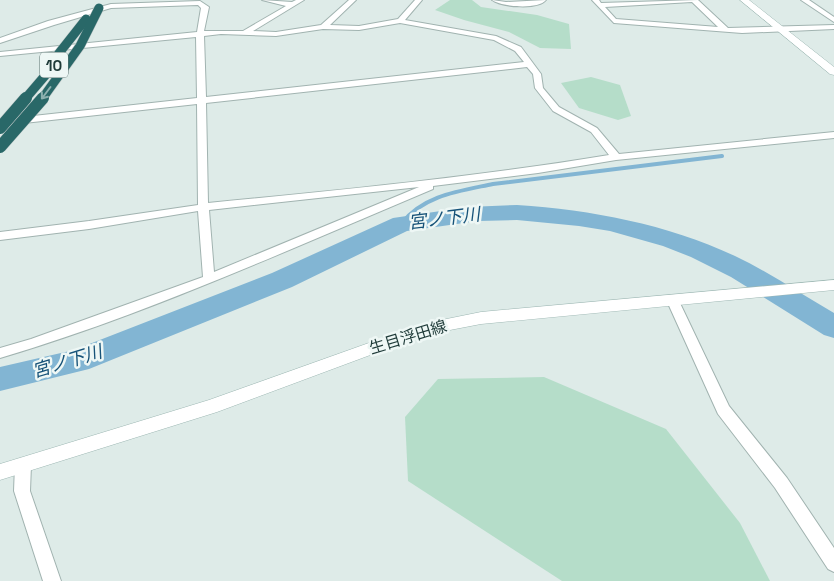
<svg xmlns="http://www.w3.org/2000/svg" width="834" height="581" viewBox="0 0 834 581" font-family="'Space Grotesk','Noto Sans JP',sans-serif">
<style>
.green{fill:#b5ddc9}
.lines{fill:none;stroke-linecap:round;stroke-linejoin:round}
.stream{stroke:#82b5d3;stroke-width:4}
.river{fill:#82b5d3;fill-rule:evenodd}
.street-casing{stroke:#a1b3b0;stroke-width:2}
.secondary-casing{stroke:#9db7b3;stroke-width:1}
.street{fill:#fff;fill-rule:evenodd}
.secondary{fill:#fff;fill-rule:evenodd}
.highway-bridge-far1-casing{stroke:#c0c8c8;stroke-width:10;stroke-linecap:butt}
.highway-bridge-casing{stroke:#c0c8c8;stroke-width:13;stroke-linecap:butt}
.highway-bridge-far1{stroke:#296868;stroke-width:9}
.highway-bridge{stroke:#296868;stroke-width:12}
.oneway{stroke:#8cb0ae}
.labels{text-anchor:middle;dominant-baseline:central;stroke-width:5;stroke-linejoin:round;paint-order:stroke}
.shield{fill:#eef7f5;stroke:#5d7371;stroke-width:1}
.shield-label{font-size:15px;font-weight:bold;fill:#1f3b39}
.street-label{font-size:16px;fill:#1f3b39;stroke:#eef7f5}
.water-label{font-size:18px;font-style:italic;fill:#175379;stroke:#eef7f5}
</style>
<rect width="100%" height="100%" fill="#deebe8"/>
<!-- green -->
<g class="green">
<path d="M450,0H472L481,7L537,15L569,24L571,49L540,48L509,32L464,20L435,10Z"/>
<path d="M591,77L620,85L631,116L618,120L579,108L561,83Z"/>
<path d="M544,377L666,429L740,523L770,581H562L408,481L405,417L438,379Z"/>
</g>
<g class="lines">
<!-- stream -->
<path class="stream" d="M402,223C424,195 460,191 493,184L722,156"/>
<!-- river -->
<path class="river" d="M517,205C592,210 666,224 735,256C769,272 801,294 834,313V338L824,335L731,277L691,257L663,246L610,231L579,226L517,220L478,221L407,231L292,287L89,369L0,391V367L74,350L272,273L393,218L468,207Z"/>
<defs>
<g id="street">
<path d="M262,0L292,2L296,0H304L253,31L276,32L321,25L349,0H356L330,25L359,26L398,19L415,0H422L405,20L496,36L521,47L541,74L543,88L559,107L597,128L619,154L834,132V138L616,160L538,173L433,186V189C290,249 148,314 0,358V348L31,339L203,277L198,211L89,229L0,240V232L89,221L198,205L197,104L15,124L10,121L15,118L197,98L196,37L0,56V52L197,32L201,8L198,5L111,8L54,25L0,43V38L48,21L111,4L200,1L209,7L204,31H243L286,6ZM400,23L494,40L515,51L524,62L206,97L204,36L221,34L276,36L323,29L359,30ZM527,67L533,74L535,88L553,111L591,132L609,155C476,177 342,190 208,203L206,103ZM419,187L214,272L209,210Z"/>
<path d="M492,0L506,2L546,0C538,10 502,7 492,0Z"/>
<path d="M592,0H599L601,3L698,0L728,28L834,25V29L742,33L614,23ZM692,2L718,27L616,19L605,7Z"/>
<path d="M801,0H809L834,17V22Z"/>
<path d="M672,295L676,296L678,299L729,406L787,478L834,548V572L828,569L775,488L718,414L666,299L668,296Z"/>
<path d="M23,458L29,460L31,465L30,491L61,581H43L14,491L15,465L17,460Z"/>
</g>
<g id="secondary">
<path d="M740,0H749L834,67V75L830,74Z"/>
<path d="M834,280V290L481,324L424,335L217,412L0,480V464L209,400L422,324L481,312Z"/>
</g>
</defs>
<!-- street casing -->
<use href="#street" class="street-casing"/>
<!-- secondary casing -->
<use href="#secondary" class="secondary-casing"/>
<!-- street -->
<use href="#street" class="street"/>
<!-- secondary -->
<use href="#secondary" class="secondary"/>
<defs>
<g id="highway-bridge-far1">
<path d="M52,62L86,19"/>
<path d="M25,99L61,57"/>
<path d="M42,99L80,46L99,8"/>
</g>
<g id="highway-bridge">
<path d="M0,128L26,98"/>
<path d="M0,147L43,98"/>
</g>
</defs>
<!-- highway-bridge-far1 casing -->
<use href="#highway-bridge-far1" class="highway-bridge-far1-casing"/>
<!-- highway-bridge casing -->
<use href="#highway-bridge" class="highway-bridge-casing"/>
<!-- highway-bridge-far1 -->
<use href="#highway-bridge-far1" class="highway-bridge-far1"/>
<!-- highway-bridge -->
<use href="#highway-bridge" class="highway-bridge"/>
</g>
<!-- one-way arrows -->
<defs><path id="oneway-shaft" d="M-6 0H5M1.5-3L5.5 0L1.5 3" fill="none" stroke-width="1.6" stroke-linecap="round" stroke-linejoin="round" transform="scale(1.25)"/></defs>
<use class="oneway" href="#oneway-shaft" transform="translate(46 93) rotate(127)"/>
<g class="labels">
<!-- shield labels -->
<rect class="shield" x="40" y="52.5" width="28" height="25" rx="4"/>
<g class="shield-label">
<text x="54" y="65">10</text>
</g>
<!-- street labels -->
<g class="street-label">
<text transform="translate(408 337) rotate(-17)">生目浮田線</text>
</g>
<!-- water labels -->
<g class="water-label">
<text transform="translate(444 218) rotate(-7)">宮ノ下川</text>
<text transform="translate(67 361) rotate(-17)">宮ノ下川</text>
</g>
</g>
</svg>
